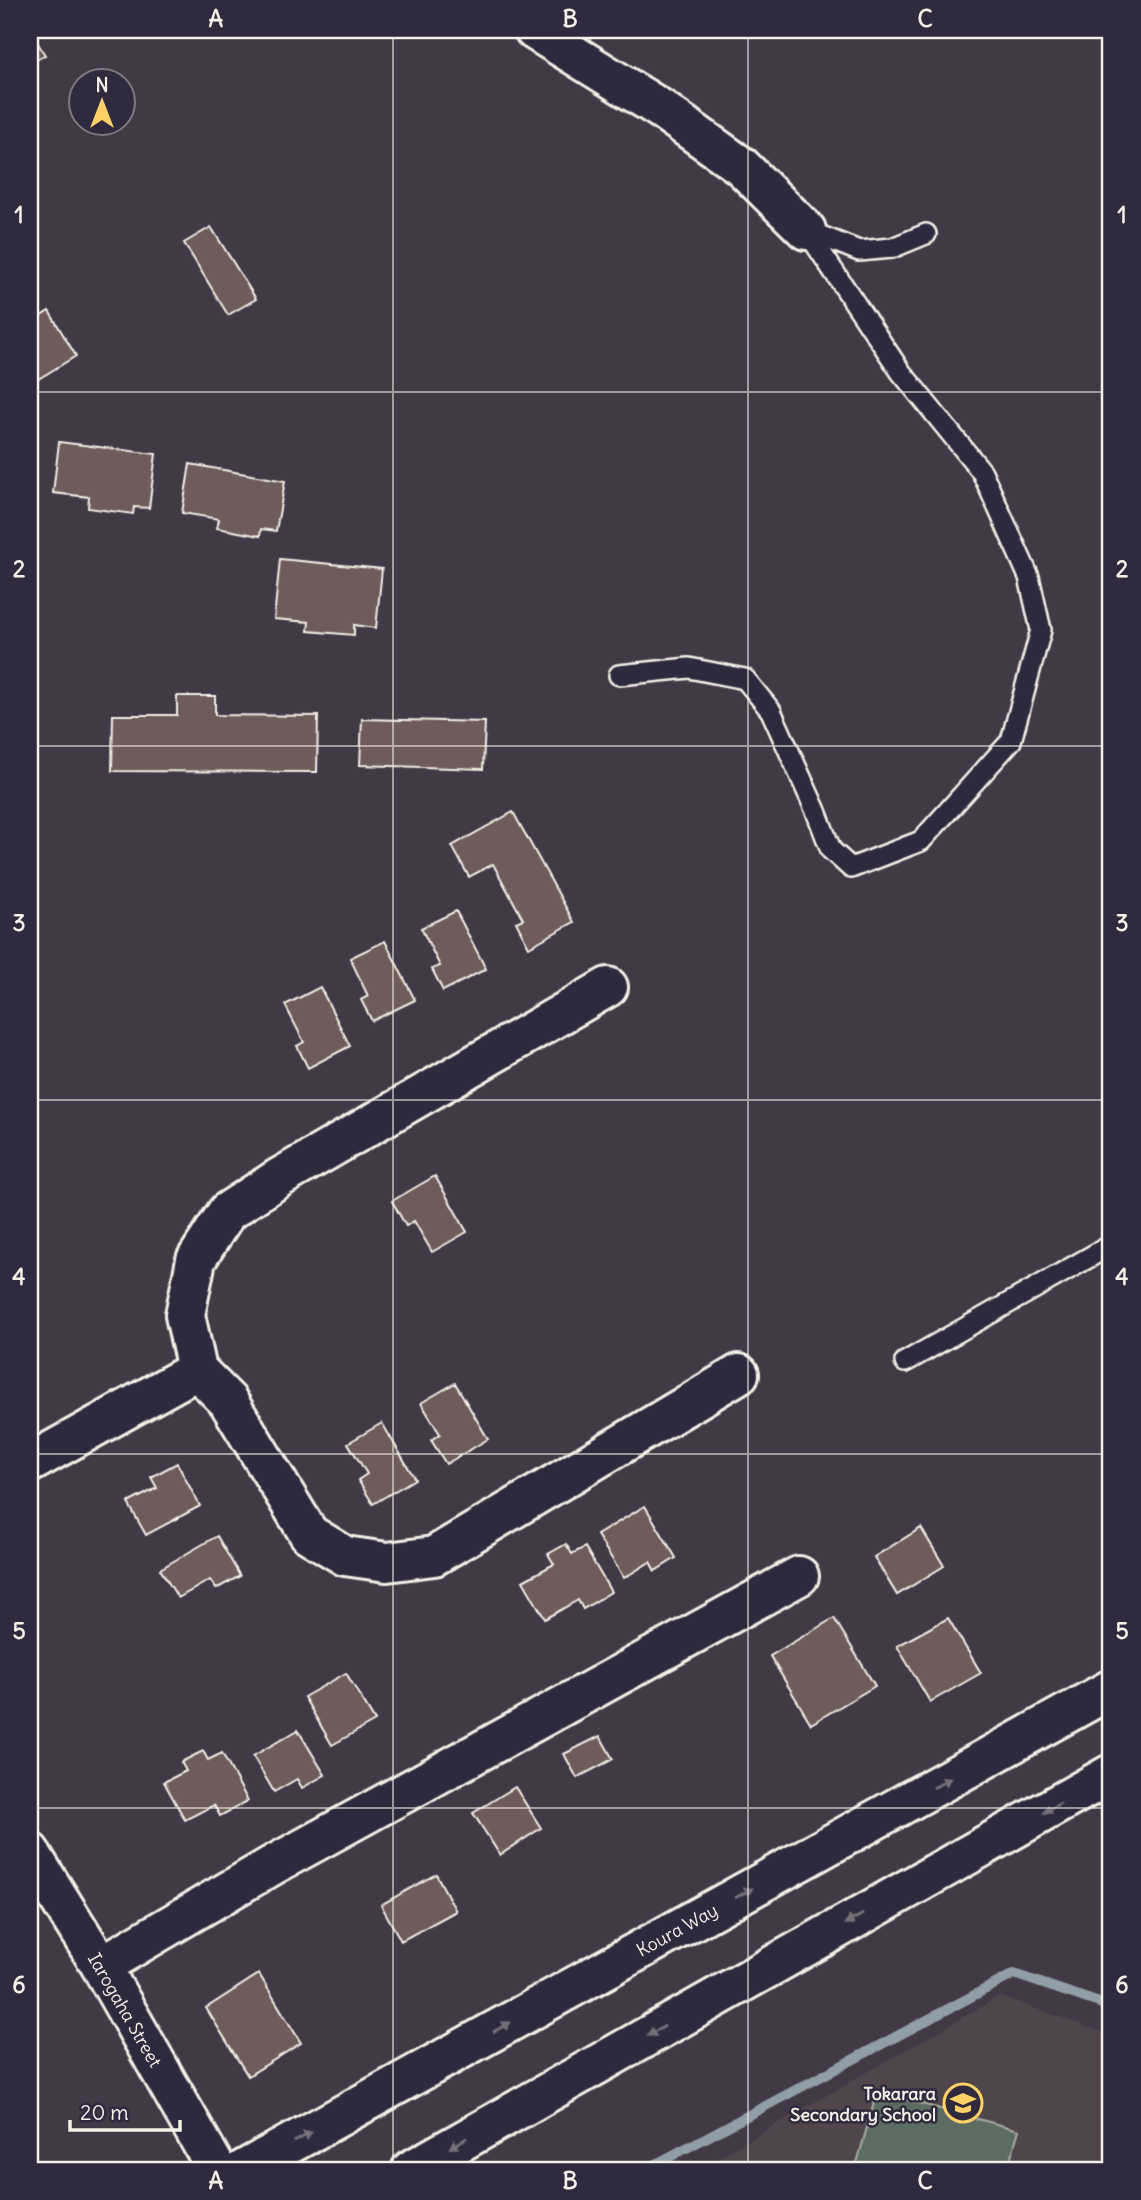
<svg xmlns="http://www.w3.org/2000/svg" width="1141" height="2200" viewBox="0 0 1141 2200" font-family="Delius,sans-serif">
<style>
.built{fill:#4f444c}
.green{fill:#5d6c62;stroke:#a8aea5;stroke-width:2}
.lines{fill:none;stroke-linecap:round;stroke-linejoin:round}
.stream{stroke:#919ea5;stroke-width:10}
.building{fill:#6d5c5a;stroke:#f4f1e8;stroke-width:2}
.lane-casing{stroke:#f4f1e8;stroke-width:24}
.street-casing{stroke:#f4f1e8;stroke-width:44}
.highway-casing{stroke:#f4f1e8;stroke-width:44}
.lane{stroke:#2f2a3d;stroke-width:19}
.street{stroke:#2f2a3d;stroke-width:38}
.highway{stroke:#2f2a3d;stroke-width:38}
.oneway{fill:#747079}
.grid{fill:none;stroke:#f4f1e8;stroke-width:2;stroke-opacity:0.55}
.labels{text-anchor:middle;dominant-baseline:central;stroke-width:5;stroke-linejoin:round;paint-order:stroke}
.street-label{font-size:18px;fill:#f4f1e8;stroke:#2f2a3d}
.poi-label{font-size:18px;font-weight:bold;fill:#f4f1e8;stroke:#2f2a3d;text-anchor:end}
.neatline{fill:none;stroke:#f4f1e8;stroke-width:2.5}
.grid-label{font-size:23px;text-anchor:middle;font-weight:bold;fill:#f4f1e8}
</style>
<rect width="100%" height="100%" fill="#423946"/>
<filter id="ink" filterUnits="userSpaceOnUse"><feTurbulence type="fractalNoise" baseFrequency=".0143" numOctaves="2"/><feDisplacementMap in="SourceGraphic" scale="14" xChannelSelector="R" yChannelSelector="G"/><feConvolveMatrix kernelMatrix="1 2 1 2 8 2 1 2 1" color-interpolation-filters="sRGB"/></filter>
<g filter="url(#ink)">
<!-- built -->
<path class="built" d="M1000,1996L1111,2035V2170H696Z"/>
<!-- green -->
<path class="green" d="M877,2092L1019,2130L1007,2170H855Z"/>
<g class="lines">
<!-- stream -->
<path class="stream" d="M645,2170L1014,1974L1111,2007"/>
</g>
<!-- building -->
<g class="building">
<path d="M30,30L45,55L30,63Z"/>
<path d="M211,227L256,299L228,315L184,243Z"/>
<path d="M49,311L76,356L30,384V323Z"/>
<path d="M59,442L156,454L149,508L134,507L133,514L88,508L89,497L53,493Z"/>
<path d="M190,464L285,481L276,531L261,529L260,536L217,528L219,519L182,513Z"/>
<path d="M280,559L382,569L376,628L354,625V635L308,631L309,622L274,619Z"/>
<path d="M177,696H215V715L318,716L317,772L112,771L113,715H177Z"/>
<path d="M362,719L485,722L483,769L360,765Z"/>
<path d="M513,812L574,922L529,947L516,922L523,919L493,864L469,877L452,846Z"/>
<path d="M456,911L486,969L443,991L432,969L440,966L421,928Z"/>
<path d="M385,941L415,1000L372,1021L361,1000L368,996L350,958Z"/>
<path d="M320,987L350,1046L308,1068L297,1046L304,1042L285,1005Z"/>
<path d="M435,1176L467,1232L432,1252L414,1221L406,1226L392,1201Z"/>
<path d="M455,1383L488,1439L446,1464L431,1440L440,1434L421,1403Z"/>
<path d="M382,1423L415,1479L373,1504L358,1480L367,1474L348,1443Z"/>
<path d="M177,1463L200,1506L146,1535L128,1503L157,1488L151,1477Z"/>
<path d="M645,1506L676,1558L655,1571L650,1562L624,1578L597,1535Z"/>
<path d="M921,1528L944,1566L897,1595L874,1557Z"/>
<path d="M217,1536L240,1576L216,1589L210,1580L178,1598L160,1569Z"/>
<path d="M566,1544L572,1554L585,1547L611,1592L583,1609L578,1600L545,1619L523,1581L554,1564L548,1554Z"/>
<path d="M834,1618L875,1686L811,1724L770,1656Z"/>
<path d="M948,1618L981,1673L930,1702L897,1646Z"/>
<path d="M346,1673L375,1721L332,1745L304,1697Z"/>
<path d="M298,1730L325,1775L302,1788L297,1779L274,1792L253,1756Z"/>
<path d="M600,1736L613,1759L577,1778L564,1754Z"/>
<path d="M203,1751L208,1760L222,1753L248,1801L220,1816L214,1805L185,1820L164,1782L186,1771L181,1762Z"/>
<path d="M515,1787L541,1828L500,1855L473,1813Z"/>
<path d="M436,1874L456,1911L401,1941L381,1905Z"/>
<path d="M259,1974L301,2043L248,2076L206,2008Z"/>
</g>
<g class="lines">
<defs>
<g id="lane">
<path d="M806,230L859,251L892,248L926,234"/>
<path d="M619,675L689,668L745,679L771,711L816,811L831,850L851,868L921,841L1011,741L1041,630L1029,577L982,472L901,372L806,230"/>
<path d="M905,1362L1111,1245"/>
</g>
<g id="street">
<path d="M534,30L661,109L741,166L806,230"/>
<path d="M197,1370L228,1401L309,1534L345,1556L387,1562L434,1556L739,1374"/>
<path d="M30,1463L197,1370L185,1315L196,1260L227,1212L279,1178L608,987"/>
<path d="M30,1852L101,1966L217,2170"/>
<path d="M101,1966L273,1865L799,1576"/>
</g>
<g id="highway">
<path d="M243,2170L1111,1689"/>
<path d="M411,2170L1111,1774"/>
</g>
</defs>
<!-- lane casing -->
<use href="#lane" class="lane-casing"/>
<!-- street casing -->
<use href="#street" class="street-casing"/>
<!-- highway casing -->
<use href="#highway" class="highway-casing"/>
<!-- lane -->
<use href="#lane" class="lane"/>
<!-- street -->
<use href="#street" class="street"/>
<!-- highway -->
<use href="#highway" class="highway"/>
</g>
<!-- one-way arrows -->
<defs><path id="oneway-solid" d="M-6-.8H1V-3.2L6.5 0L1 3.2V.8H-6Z" transform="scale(1.75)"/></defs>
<g class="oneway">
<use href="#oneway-solid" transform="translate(942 1783) rotate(-29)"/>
<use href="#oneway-solid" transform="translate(1052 1808) rotate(150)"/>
<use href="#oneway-solid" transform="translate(744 1893) rotate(-29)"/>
<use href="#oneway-solid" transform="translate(854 1919) rotate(151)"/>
<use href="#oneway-solid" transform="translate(502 2027) rotate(-29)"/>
<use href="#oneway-solid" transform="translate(656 2031) rotate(151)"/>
<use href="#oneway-solid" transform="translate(303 2137) rotate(-29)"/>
<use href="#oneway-solid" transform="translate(458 2143) rotate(150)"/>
</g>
</g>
<!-- grid -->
<path class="grid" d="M393,30V2170M748,30V2170M30,392H1111M30,746H1111M30,1100H1111M30,1454H1111M30,1808H1111"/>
<!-- icons -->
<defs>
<symbol id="school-ring" viewBox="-11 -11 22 22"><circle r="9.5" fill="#2f2a3d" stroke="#ffd166" stroke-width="1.5"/><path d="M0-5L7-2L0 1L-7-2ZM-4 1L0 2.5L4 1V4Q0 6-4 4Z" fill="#ffd166"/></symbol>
</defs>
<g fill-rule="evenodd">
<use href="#school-ring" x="941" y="2081" width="44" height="44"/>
</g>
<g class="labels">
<!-- street labels -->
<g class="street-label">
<text transform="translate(677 1930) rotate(-29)">Koura Way</text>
<text transform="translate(125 2010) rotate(60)">Iarogaha Street</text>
</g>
<!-- poi labels -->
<g class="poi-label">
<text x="936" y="2093">Tokarara<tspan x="936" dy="21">Secondary School</tspan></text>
</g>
</g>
<!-- margin -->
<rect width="1141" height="2200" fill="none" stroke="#2f2a3d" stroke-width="77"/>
<!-- north arrow -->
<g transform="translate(102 102)"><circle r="33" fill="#2f2a3d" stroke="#7e7a81" stroke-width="2"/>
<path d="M0-5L12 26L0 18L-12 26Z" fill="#ffd166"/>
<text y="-10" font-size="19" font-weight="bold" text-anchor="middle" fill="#f4f1e8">N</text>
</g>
<!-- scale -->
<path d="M70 2120v10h110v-10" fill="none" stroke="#f4f1e8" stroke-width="3.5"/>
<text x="80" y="2120" font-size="21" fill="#f4f1e8" stroke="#2f2a3d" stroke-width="5" paint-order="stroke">20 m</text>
<rect x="38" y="38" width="1064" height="2124" class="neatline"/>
<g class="grid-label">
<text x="216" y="27">A</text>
<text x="570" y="27">B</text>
<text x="925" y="27">C</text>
<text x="19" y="223">1</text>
<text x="1122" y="223">1</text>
<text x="19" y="577">2</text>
<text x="1122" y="577">2</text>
<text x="19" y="931">3</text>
<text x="1122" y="931">3</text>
<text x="19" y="1285">4</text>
<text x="1122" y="1285">4</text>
<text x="19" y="1639">5</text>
<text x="1122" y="1639">5</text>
<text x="19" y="1993">6</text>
<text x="1122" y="1993">6</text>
<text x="216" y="2189">A</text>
<text x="570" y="2189">B</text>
<text x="925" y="2189">C</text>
</g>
</svg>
